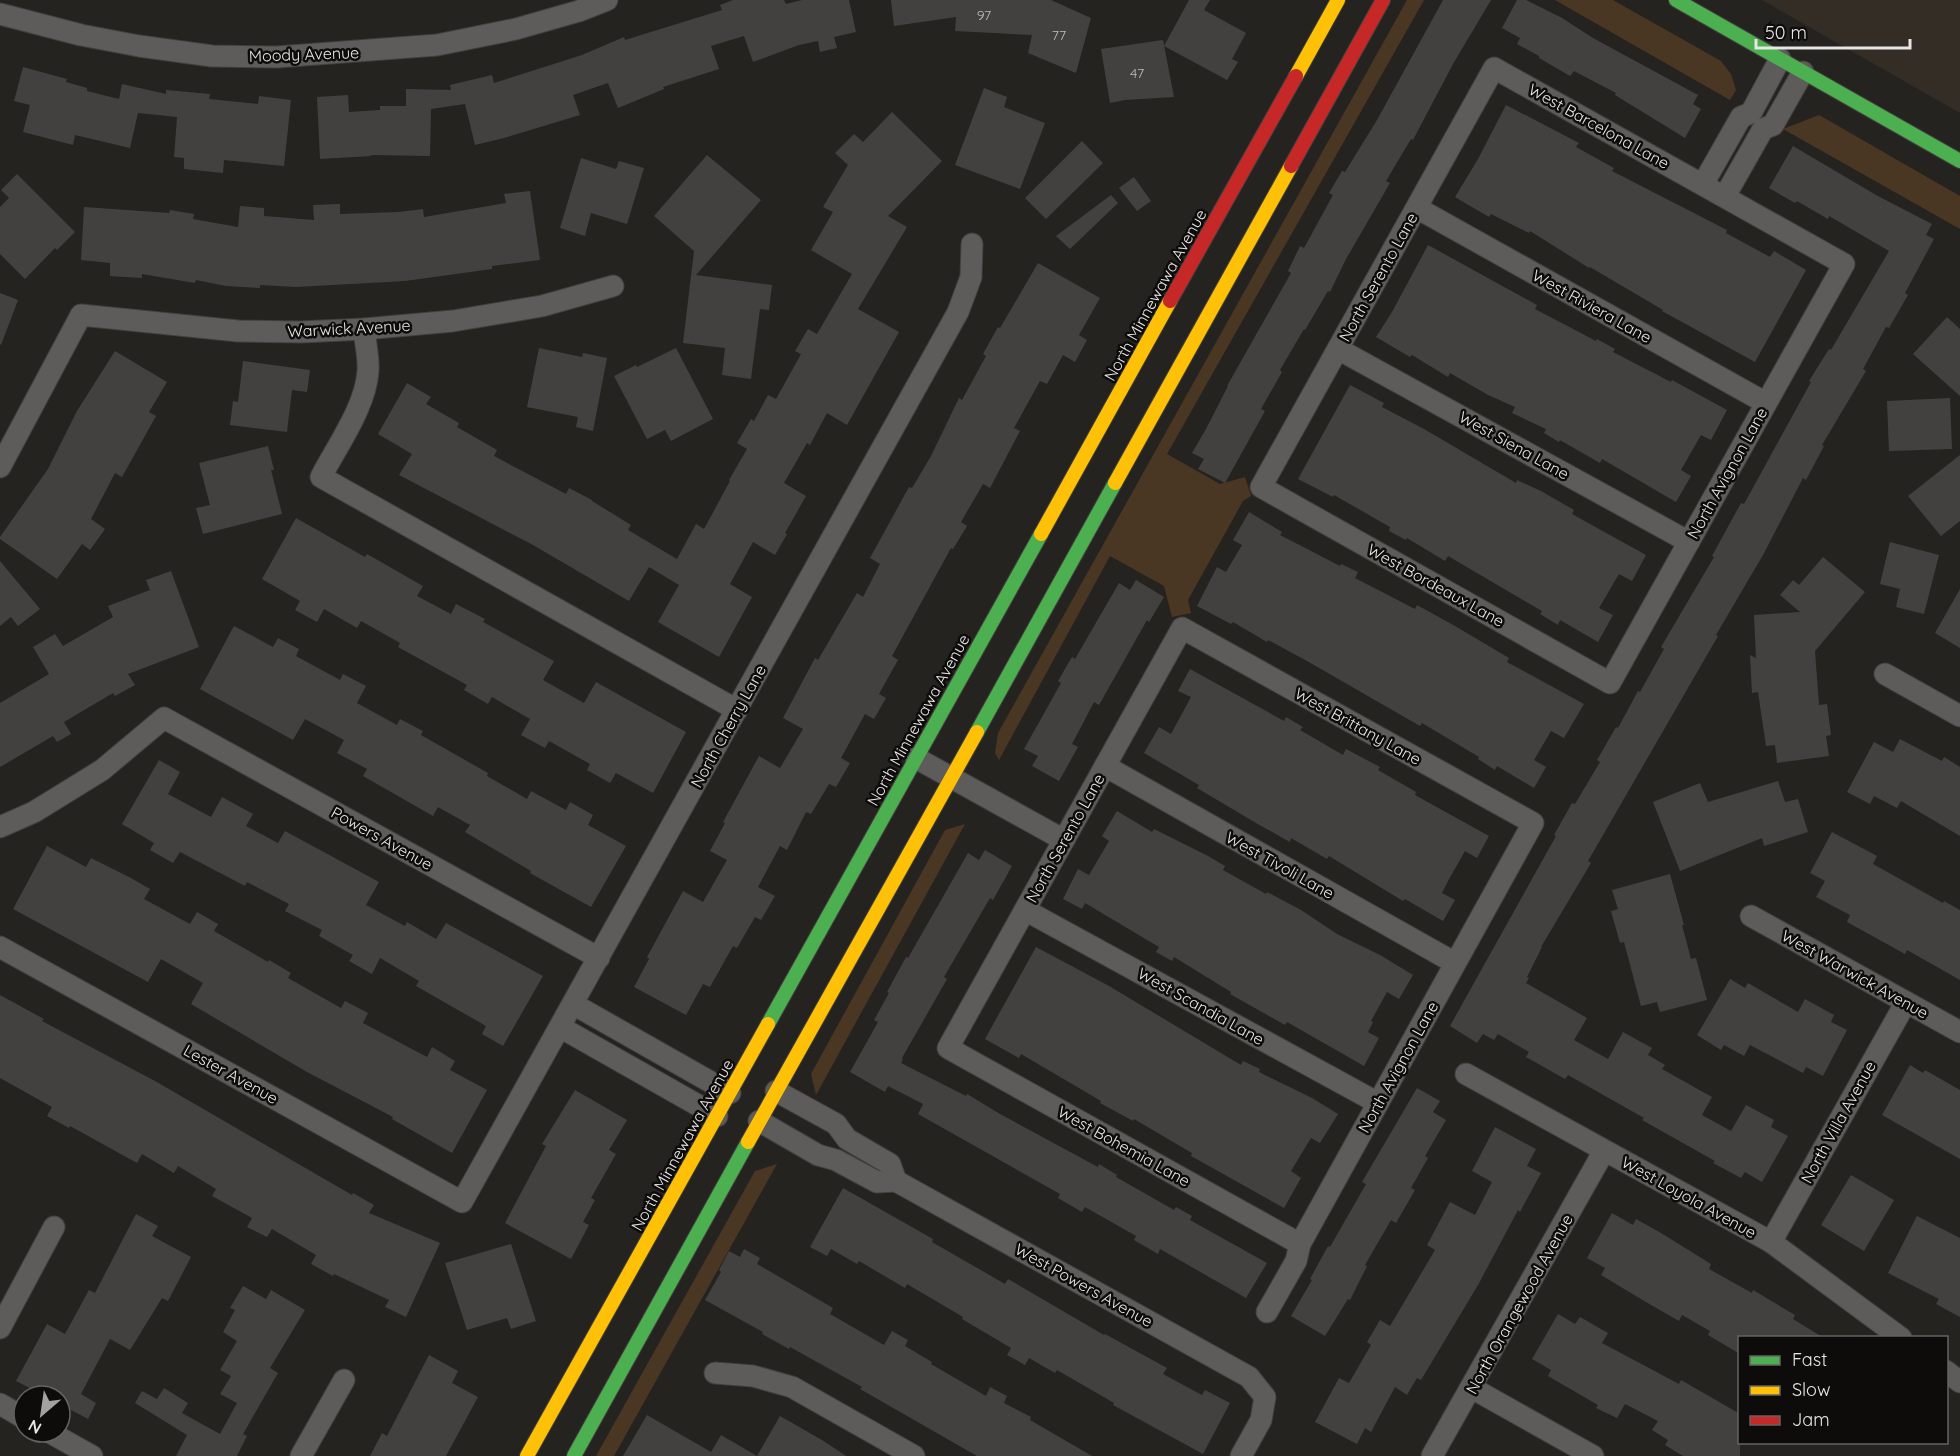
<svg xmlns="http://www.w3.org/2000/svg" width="1960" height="1456" viewBox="0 0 1960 1456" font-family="Quicksand,sans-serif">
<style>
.built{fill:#332d26}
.green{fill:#493723}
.building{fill:#434140}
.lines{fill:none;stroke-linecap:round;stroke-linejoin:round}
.street-casing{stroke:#42403e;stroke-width:23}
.fast-casing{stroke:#42403e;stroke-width:16}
.slow-casing{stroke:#42403e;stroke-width:16}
.jam-casing{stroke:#42403e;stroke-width:16}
.street{stroke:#5d5c5b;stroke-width:21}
.fast{stroke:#4caf50;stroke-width:14}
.slow{stroke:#ffc107;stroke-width:14}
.jam{stroke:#c62828;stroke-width:14}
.labels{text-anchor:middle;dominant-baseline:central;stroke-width:5;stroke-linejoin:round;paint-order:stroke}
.number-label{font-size:14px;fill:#bfbdbb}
.street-label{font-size:16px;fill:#e8e6e4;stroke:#0e0c0b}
</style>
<rect width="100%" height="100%" fill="#252320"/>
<!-- built -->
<path class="built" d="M1762,0H1960V113Z"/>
<!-- green -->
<g class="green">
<path d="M1407,0H1424L1167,454L1220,484L1245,477L1251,496L1243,501L1188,600L1191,613L1172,617L1164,586L1110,556L999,760L995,753L998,733Z"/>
<path d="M1555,0H1613L1721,61L1731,74L1736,90L1730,100Z"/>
<path d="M1819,115L1960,196V229L1783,129Z"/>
<path d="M965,824L816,1095L811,1074L945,830Z"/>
<path d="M777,1164L614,1456H596L755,1171Z"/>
</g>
<!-- building -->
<g class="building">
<path d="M733,0H784L786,4L802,0H849L856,32L834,37L837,48L820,52L818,41L799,45L753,62L744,36L711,46L719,69L663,87L664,89L618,108L608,83L573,95L580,115L504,138L475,145L465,104L431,109L430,156L371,155V156L320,159L317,97L348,95L349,112L380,110V106H406V89L451,90L450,85L492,75L494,83L582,55L624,37L625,40L722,10L720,5Z"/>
<path d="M891,0H1051L1091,18L1076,73L1028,53L1032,35L955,31L956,17L894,26Z"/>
<path d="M1189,0H1210L1204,10L1246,33L1232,59L1238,62L1227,80L1164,46Z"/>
<path d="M1443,0H1491L1453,64L1413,140L1411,139L1386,181L1390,183L1346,259L1330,292L1328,291L1305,330L1304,329L1280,370L1282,372L1261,409L1265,411L1225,483L1198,469L1204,459L1192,453L1206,429L1228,386H1227L1291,273L1288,271L1300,246L1304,248L1333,195L1329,193L1342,171L1345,172L1377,120Z"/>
<path d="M1517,0H1526L1562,18L1593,38L1698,95L1693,104L1701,109L1685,138L1615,95L1616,93L1574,71L1570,76L1539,58V56L1517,44L1520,38L1502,28Z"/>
<path d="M1163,40L1174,97L1125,100L1110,103L1101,49Z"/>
<path d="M23,67L67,79L66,82L87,88V91L119,99L122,84L166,94V90L210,94L209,99L258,104L259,96L291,100L284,166L224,160L223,173L184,169V158L174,157L177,117L138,113L130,148L75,135L73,145L23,132L30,105L14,101Z"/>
<path d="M984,88L1007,97L1004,107L1045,123L1020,189L955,165Z"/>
<path d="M1506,105L1579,143L1576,147L1614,168L1612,171L1727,230L1726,233L1770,257L1774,251L1806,270L1755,362L1662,311L1663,310L1590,267L1589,268L1530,231L1529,233L1491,214L1489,217L1455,197L1478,159Z"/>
<path d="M892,112L942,161L888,216L907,227L858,309L899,332L847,425L827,413L810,445L807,443L784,483L806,496L785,533L787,534L775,555L753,542L730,584L752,597L719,657L658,622L679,585L649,567L629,601L533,545L399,475L412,454L378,434L407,383L431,397L426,404L459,423L457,427L497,450L494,456L566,494L569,488L592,500V501L631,525L628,530L677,559L696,524L704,529L730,481L729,480L747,449L737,443L751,419L754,421L768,395L776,399L801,354L795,351L808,329L817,334L852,274L811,250L833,212L823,207L848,165L835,153L854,134L863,142Z"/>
<path d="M1082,141L1103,163L1046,219L1025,198Z"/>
<path d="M1793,146L1876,195L1932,224L1926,235L1934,239L1905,293L1908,295L1889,328L1886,327L1863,369L1866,371L1822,445L1824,446L1806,480L1803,478L1763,555L1716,635L1718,636L1588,861L1591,863L1541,947H1542L1527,977L1529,978L1526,983L1587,1018L1574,1040L1608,1059L1623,1032L1652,1048L1648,1055L1665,1065L1662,1069L1712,1097L1702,1115L1731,1131L1746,1105L1774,1120L1771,1127L1788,1136L1762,1182L1745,1172L1741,1178L1713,1163L1715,1161L1642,1120L1644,1118L1568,1075L1565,1079L1526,1057L1529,1052L1498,1034L1494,1040L1483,1034L1477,1043L1450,1026L1556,836L1554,835L1572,803L1575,804L1600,762L1597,760L1616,727L1618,728L1638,691L1640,692L1664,649L1661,647L1714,557L1712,556L1741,503L1744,504L1811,382L1809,381L1829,349L1831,350L1889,251L1829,216L1828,219L1797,201L1795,203L1769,188Z"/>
<path d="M707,155L761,200L696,275L772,285L769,310L760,309L751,379L722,375L725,348L683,343L694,251L654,216Z"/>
<path d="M581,158L616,169L619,161L644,168L627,224L591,213L585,236L560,228Z"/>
<path d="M17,174L75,232L57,250L55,248L25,279L0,254V207L9,198L1,190Z"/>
<path d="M1134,177L1151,201L1137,211L1119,188Z"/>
<path d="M530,191L540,260L492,266V269L405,281L296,287L260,285V288L226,286L196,280L195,283L142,274V278L110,276V263L81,260L84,207L169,213L170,210L194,214L193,219L238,227L240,206L264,208V216L314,220L313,205L340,204V214L399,212L423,209L424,217L506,203L504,194Z"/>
<path d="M1111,195L1118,203L1070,249L1056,236Z"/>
<path d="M1428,245L1537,305L1535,309L1596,341L1597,339L1615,349L1613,352L1671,382L1672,380L1727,410L1711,440L1701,435L1681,470L1691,476L1676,502L1602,459L1600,463L1560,440L1559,442L1544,433L1546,429L1512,413L1515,407L1488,395L1450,373L1448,377L1412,355L1410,357L1376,337L1392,312Z"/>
<path d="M1038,263L1100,298L1079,335L1087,340L1075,362L1063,355L1047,384L1040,381L1014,428L1020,431L990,488L983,484L961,522L967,526L953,549L951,548L892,656L898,660L879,694L886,698L874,719L865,714L841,758L850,763L836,787L829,784L811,814L806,812L787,850L780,846L758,887L775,896L761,920L755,917L737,948L733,946L710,987L703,984L686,1015L634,987L649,959L647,957L683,891L703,902L727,860L710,851L725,823L723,822L759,756L780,768L803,729L783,718L815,658L818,660L857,593L863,597L880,564L870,558L909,487L912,488L931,456L959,398L962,400L986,356L983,354L998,327L1000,328Z"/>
<path d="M0,293L18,300L1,345L0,344Z"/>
<path d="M1947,317L1960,329V396L1913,354Z"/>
<path d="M539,348L582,357L583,353L607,358L593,431L576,427L578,417L527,407Z"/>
<path d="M676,348L713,419L671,441L665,430L647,439L614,376L636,365L637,367Z"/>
<path d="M115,351L167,382L149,412L156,416L122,477L115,473L91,519L105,529L90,550L82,544L57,579L0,539V537L48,469L77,411Z"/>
<path d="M243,361L310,370L307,392L292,390L287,432L230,425L233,401L238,402Z"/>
<path d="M1350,385L1384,403L1382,407L1424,429L1516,483L1517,480L1541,491L1574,510L1572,514L1646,555L1632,581L1619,574L1599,608L1613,615L1598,642L1560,620L1558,625L1540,614L1542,611L1448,556L1445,561L1407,538L1406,540L1389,531L1390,527L1334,495L1333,497L1298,479Z"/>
<path d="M1950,398L1952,449L1889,451L1887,401Z"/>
<path d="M268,446L274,470H271L282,514L203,534L196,508L210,505L199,463Z"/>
<path d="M1960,455V521L1941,536L1908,496Z"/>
<path d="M1249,512L1282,532L1280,535L1340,566L1341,564L1358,572L1355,578L1415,609L1417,605L1455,626L1509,658L1507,662L1584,704L1564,738L1551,731L1534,760L1546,767L1534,788L1497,766L1495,770L1478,759L1479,757L1422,723L1420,726L1307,661L1268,640L1267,642L1233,622L1231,624L1197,606L1217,567L1226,572L1242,545L1233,540Z"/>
<path d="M296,518L365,557L367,554L423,586L417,596L451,614L456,604L485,619L483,622L554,661L543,680L584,703L596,682L686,732L653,793L616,773L610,783L587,770L590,764L549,741L545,748L521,735L530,719L492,697L488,704L464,690L467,685L398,647L400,643L361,621L357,628L324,609L317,622L295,610L300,601L262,579Z"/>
<path d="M1890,542L1939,555L1924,614L1896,607L1900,589L1880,584Z"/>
<path d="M1823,557L1865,592L1815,651L1819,705L1827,704L1831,735L1826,736L1829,756L1777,763L1775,745L1766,746L1758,692L1752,693L1750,655L1756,658L1754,615L1800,612L1780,595L1793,580L1799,585Z"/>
<path d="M0,561L40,609L18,626L11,617L0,626Z"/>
<path d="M171,571L199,647L128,674L135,685L115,696L113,693L64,722L71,734L57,742L53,736L0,767V703L49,674L33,647L55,634L63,646L113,617L108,606L150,590L146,580Z"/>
<path d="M1136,580L1164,597L1149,622L1147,620L1099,705L1094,702L1072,744L1078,747L1059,781L1032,766L1038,756L1024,749L1061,683L1058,681L1072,657L1075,659L1119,583L1130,590Z"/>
<path d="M1960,589V648L1935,633Z"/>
<path d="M234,626L273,647L278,638L299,649L296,656L340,680L343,674L366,686L357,703L397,725L400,719L423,731L421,735L488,773L487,776L527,799L531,791L566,810L570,802L593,815L588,825L626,846L591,907L530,873L531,871L465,832L470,825L438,807L433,816L363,776L367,769L337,753L344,740L305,719L293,740L200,689Z"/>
<path d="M1190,669L1284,721L1286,717L1303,727L1300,730L1343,755L1346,749L1380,767L1378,770L1416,792L1415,795L1489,836L1477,858L1465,851L1448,881L1442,893L1455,900L1443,921L1405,899L1403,901L1329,856L1327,859L1291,838L1290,842L1256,823L1197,788L1199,785L1144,753L1159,727L1171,734L1191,697L1178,691Z"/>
<path d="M1900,739L1942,761L1944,757L1960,767V836L1901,801L1897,808L1874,796L1870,804L1847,792L1874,742L1893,752Z"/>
<path d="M159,760L180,772L168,794L211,817L222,797L253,814L246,826L278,843L285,831L379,882L366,905L405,926L407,922L436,939L446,923L543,976L503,1046L482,1034L486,1026L416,986L419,981L380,958L372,974L349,961L353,955L319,936L322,930L285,911L289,904L247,882L245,886L180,852L173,863L150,850L154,843L122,824Z"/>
<path d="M1778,781L1785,802L1798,799L1808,832L1764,846L1762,838L1680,871L1653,802L1700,783L1708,802Z"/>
<path d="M1117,811L1152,832L1154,829L1208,856L1225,866L1223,870L1266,894L1267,892L1301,910L1337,934L1380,955L1413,975L1399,999L1387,992L1371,1021L1373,1022L1368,1032L1379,1038L1364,1066L1287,1022L1285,1025L1246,1003L1230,994L1231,992L1174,957L1172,961L1156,952L1159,947L1085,903L1082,909L1063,899L1078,869L1089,875L1109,841L1102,836Z"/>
<path d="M1832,832L1877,856L1873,864L1943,903L1944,901L1960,910V980L1907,950L1905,954L1847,922L1850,915L1816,897L1825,881L1810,873Z"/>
<path d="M47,846L86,867L91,858L129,877L150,889L144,899L190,924L197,912L218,924L214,931L268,962L269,960L291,973L288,978L341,1008L345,1001L368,1013L363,1023L427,1057L432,1047L455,1061L450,1070L487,1090L452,1153L392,1119L393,1117L307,1072L191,1004L203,983L161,959L148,982L13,909Z"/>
<path d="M985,850L1012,866L993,900L990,898L944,977L947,979L902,1058L903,1059L901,1063L966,1096L967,1094L1000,1114L1098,1167L1099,1164L1117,1175L1116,1177L1174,1210L1176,1207L1192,1216L1190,1220L1267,1263L1246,1298L1160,1249L1158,1254L1134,1240L1136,1236L1085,1207L1082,1212L1058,1198L1060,1194L918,1114L923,1104L888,1086L885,1092L850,1072L878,1022L874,1020L889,993L887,992L906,957L908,958L968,853L979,860Z"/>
<path d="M1670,874L1684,925H1682L1691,959L1696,958L1707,1000L1660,1012L1657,1002L1641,1006L1624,942L1620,943L1611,911L1618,909L1612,890Z"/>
<path d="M1036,947L1109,986L1241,1065L1243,1061L1260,1069L1259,1072L1312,1098L1338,1114L1320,1143L1311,1138L1291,1171L1301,1178L1284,1208L1191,1156L1192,1153L1134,1119L1133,1121L1100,1103L1101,1101L1021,1054L1019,1058L985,1039Z"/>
<path d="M1730,979L1745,988L1748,983L1798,1012L1805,999L1834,1015L1831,1022L1847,1030L1823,1076L1806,1067L1803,1073L1750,1045L1744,1056L1724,1045L1721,1050L1697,1035Z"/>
<path d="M0,995L44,1019L42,1021L155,1081L352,1195L353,1193L374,1205L369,1213L440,1243L406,1317L385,1307L389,1300L334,1274L333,1276L311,1264L316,1255L272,1229L267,1237L247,1227L252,1218L212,1196L216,1189L178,1166L174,1173L142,1154L137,1163L70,1126L69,1128L47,1116L52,1107L0,1078Z"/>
<path d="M1910,1065L1923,1073L1925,1070L1960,1090V1159L1882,1115Z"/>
<path d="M1417,1088L1440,1101L1433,1112L1446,1120L1425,1156L1428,1158L1411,1188L1415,1190L1396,1223L1391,1220L1365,1265L1367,1266L1350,1300L1348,1299L1325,1336L1291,1316L1312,1280L1310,1279L1328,1246L1330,1247L1366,1184L1362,1182Z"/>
<path d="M575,1090L627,1120L609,1150L616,1154L591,1198L595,1200L583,1222L589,1225L571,1259L505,1223L546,1146L542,1144Z"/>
<path d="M1495,1127L1536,1149L1527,1166L1541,1173L1520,1212L1518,1210L1478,1285L1421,1380L1417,1378L1407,1395L1395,1387L1371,1432L1365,1428L1357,1444L1315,1422L1339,1378L1349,1383L1371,1345L1367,1342L1380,1320L1390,1326L1435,1250L1427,1245L1450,1202L1475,1215L1492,1182L1472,1171Z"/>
<path d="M1851,1175L1894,1200L1864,1251L1821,1225Z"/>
<path d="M843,1188L933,1239L932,1242L1005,1284L1008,1279L1104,1335L1105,1334L1167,1368L1163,1374L1202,1395L1205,1390L1230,1403L1203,1454L1113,1405L1114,1403L1057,1370L1055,1373L1029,1358L1025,1365L1007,1355L1011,1348L962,1319L963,1317L907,1284L905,1288L859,1261L857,1264L831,1249L827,1256L810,1247Z"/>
<path d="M1612,1213L1633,1225L1636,1219L1661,1233L1711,1264L1709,1269L1752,1293L1753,1290L1795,1315L1793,1319L1824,1338H1740V1354L1708,1335L1710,1331L1682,1315L1679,1321L1651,1305L1601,1275L1605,1268L1587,1258Z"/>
<path d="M136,1214L158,1226L152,1236L191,1257L168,1301L162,1298L130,1350L110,1339L81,1394L96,1403L88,1419L60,1404V1396H45L16,1381L47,1324L65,1334L89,1290L95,1293Z"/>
<path d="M1917,1216L1960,1238V1317L1936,1304L1939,1299L1888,1273Z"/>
<path d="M511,1244L536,1321L511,1329L507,1318L467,1330L445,1263Z"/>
<path d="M744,1249L760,1258L757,1264L833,1308L830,1314L884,1345L892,1331L908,1340L905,1346L932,1362L931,1364L986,1396L990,1387L1007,1396L1004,1403L1031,1417L1030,1420L1092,1456H977L860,1389L862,1387L790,1347L789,1349L762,1334L763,1332L705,1300L721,1272L719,1270L729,1251L740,1257Z"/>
<path d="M243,1286L266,1299L271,1290L305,1310L270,1368L278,1373L243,1434L247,1436L237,1456H176L187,1435L135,1403L142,1391L157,1399L164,1388L188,1403L182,1413L220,1434L237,1403L220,1394L231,1376L220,1370L237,1341L223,1332L235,1310L230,1308Z"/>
<path d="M1558,1314L1575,1324L1580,1317L1608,1333L1602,1343L1679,1384L1681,1380L1740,1414V1456H1683L1665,1445L1668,1440L1652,1430L1658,1421L1625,1404L1617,1418L1596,1408L1598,1405L1548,1376L1551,1370L1532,1359Z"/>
<path d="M429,1355L458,1371L452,1383L478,1397L446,1456H370L382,1433L387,1436Z"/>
<path d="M647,1415L711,1452L721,1435L757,1456H623Z"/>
<path d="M780,1416L822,1440L846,1456H757Z"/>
</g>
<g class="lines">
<defs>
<g id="street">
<path d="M0,14L81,35L139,46L212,56L277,57L437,45L516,29L579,11L607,0"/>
<path d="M1494,68L1844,264L1610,683L1261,487Z"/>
<path d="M1703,184L1741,117L1751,113L1780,59"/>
<path d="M1725,196L1763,129L1773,125L1803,72"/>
<path d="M1417,208L1766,403"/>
<path d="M364,329C365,342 369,357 368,371C366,406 337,446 321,477L737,710"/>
<path d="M1338,349L1689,542"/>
<path d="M0,467L81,315L238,331L301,332L364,329L453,321L542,306L613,286"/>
<path d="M1885,674L1960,716"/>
<path d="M916,758L1064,840"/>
<path d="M1105,766L1455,963"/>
<path d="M0,827L34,812L102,770L164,718L599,958"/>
<path d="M1025,910L1378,1103"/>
<path d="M1751,916L1960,1032"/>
<path d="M0,947L462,1202L958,312L971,277L972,244"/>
<path d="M573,1004L730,1093"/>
<path d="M560,1027L717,1116"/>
<path d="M1466,1074L1771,1242L1901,1338"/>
<path d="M776,1091L836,1124L847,1139L890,1164L896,1181"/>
<path d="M759,1121L818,1155L836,1160L877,1182L896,1181L1249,1377L1265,1397L1261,1420L1241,1456"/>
<path d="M1771,1242L1906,1002"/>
<path d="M1267,1312L1296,1261L1300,1244L1533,823L1182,628L948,1048L1300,1244"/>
<path d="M0,1328L54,1227"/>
<path d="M1946,1371L1960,1382"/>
<path d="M715,1373L753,1376L792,1387L914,1456"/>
<path d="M1472,1388L1593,1456"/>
<path d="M0,1404L24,1418"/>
<path d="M49,1432L92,1456"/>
<path d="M301,1456L344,1380"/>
<path d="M1432,1456L1604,1151"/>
</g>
<g id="fast">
<path d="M1676,0L1960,161"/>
<path d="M977,732L1115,483"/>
<path d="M768,1024L1041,534"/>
<path d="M574,1456L748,1142"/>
</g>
<g id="slow">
<path d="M1296,76L1338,0"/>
<path d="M1115,483L1291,166"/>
<path d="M1041,534L1170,301"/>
<path d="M748,1142L977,732"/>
<path d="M527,1456L768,1024"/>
</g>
<g id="jam">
<path d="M1291,166L1383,0"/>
<path d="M1170,301L1296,76"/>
</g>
</defs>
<!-- street casing -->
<use href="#street" class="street-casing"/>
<!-- fast casing -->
<use href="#fast" class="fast-casing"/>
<!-- slow casing -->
<use href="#slow" class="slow-casing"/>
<!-- jam casing -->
<use href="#jam" class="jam-casing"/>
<!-- street -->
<use href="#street" class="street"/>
<!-- fast -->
<use href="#fast" class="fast"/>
<!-- slow -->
<use href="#slow" class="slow"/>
<!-- jam -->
<use href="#jam" class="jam"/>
</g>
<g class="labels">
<!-- number labels -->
<g class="number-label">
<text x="984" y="15">97</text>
<text x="1059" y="35">77</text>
<text x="1137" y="73">47</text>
</g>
<!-- street labels -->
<g class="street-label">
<text transform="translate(304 54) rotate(-2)">Moody Avenue</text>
<text transform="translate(1599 126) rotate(29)">West Barcelona Lane</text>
<text transform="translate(1378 277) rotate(-61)">North Serento Lane</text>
<text transform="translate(1155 295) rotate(-61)">North Minnewawa Avenue</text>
<text transform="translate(1592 306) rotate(29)">West Riviera Lane</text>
<text transform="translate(349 328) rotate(-3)">Warwick Avenue</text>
<text transform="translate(1514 445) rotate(29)">West Siena Lane</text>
<text transform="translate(1727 473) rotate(-61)">North Avignon Lane</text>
<text transform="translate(1436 585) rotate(29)">West Bordeaux Lane</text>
<text transform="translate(918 720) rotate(-61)">North Minnewawa Avenue</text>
<text transform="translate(728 726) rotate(-61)">North Cherry Lane</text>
<text transform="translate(1358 726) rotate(29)">West Brittany Lane</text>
<text transform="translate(382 838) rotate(29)">Powers Avenue</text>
<text transform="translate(1065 838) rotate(-61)">North Serento Lane</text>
<text transform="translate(1280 865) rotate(29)">West Tivoli Lane</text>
<text transform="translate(1855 974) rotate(29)">West Warwick Avenue</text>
<text transform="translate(1201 1006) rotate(29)">West Scandia Lane</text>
<text transform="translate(1398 1067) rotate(-61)">North Avignon Lane</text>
<text transform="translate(231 1074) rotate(29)">Lester Avenue</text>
<text transform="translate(1838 1122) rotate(-61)">North Villa Avenue</text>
<text transform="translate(682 1145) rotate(-61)">North Minnewawa Avenue</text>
<text transform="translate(1124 1146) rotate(29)">West Bohemia Lane</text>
<text transform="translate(1689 1197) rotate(29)">West Loyola Avenue</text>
<text transform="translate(1084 1285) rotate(29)">West Powers Avenue</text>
<text transform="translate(1519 1304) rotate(-61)">North Orangewood Avenue</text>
</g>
</g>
<!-- legend -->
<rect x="1738" y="1336" width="210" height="108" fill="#0e0c0b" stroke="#656362" stroke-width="1.5"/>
<rect x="1750" y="1356" width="30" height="9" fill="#4caf50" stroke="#656362" stroke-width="1.5"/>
<text x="1792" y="1366" font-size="18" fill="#e8e6e4">Fast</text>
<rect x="1750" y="1386" width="30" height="9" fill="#ffc107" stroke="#656362" stroke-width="1.5"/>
<text x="1792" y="1396" font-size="18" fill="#e8e6e4">Slow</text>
<rect x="1750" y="1416" width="30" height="9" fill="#c62828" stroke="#656362" stroke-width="1.5"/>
<text x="1792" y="1426" font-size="18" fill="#e8e6e4">Jam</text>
<!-- north arrow -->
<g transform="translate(42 1414) rotate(209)"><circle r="28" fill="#0e0c0b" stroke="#656362" stroke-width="1.5"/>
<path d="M0-4.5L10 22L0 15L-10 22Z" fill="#a4a29f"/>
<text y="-9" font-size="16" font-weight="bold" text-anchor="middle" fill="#e8e6e4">N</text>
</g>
<!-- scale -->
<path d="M1756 39v9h154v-9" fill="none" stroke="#e8e6e4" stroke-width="3"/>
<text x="1765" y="39" font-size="18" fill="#e8e6e4" stroke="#0e0c0b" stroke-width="4.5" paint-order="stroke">50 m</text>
</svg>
